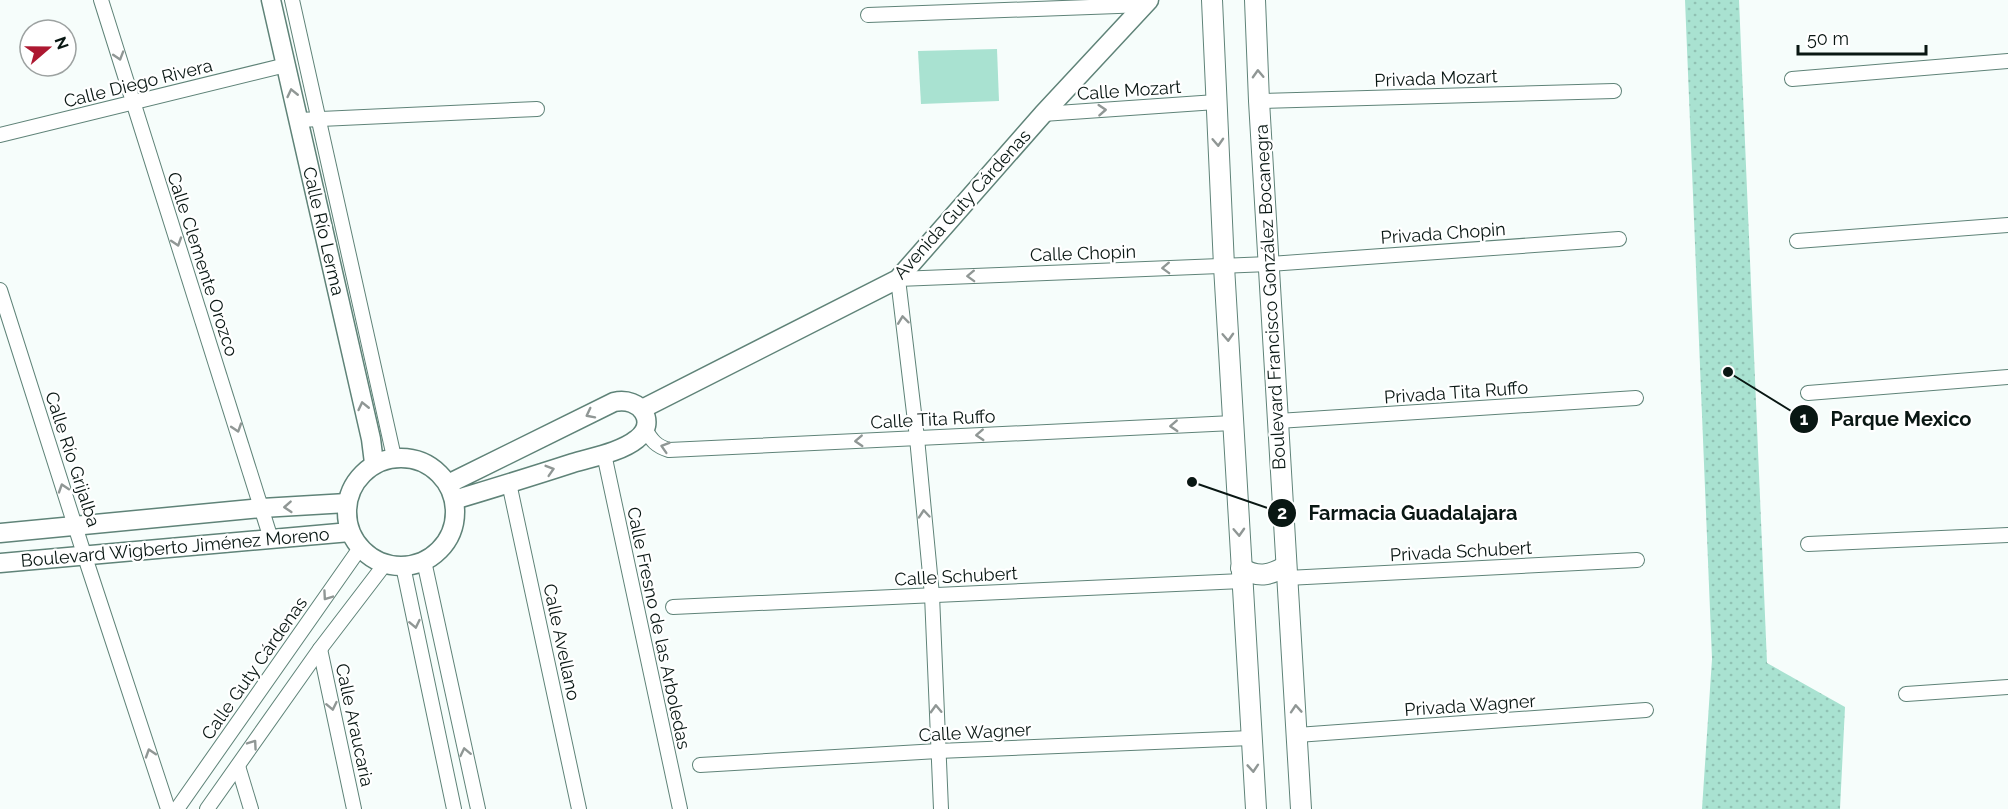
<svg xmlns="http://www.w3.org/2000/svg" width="2008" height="809" viewBox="0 0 2008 809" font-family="Raleway,sans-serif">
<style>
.green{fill:#a9e2d1}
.park{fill:url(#park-dots)}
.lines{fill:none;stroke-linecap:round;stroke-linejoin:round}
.minor-casing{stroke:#5f8378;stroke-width:16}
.tertiary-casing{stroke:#5f8378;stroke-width:21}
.secondary-casing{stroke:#5f8378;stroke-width:22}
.minor{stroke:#fff;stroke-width:14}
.tertiary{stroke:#fff;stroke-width:18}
.secondary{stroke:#fff;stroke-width:20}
.oneway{stroke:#909795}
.labels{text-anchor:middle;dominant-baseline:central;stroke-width:4.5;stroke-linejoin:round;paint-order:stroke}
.street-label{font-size:18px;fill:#091713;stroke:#fff}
.leader{fill:none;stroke:#091713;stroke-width:2}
.callout-dot{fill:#091713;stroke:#fff;stroke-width:2}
.mark-label{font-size:18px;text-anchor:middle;font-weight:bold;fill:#fff}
.callout-label{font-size:20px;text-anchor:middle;font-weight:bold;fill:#091713;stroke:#fff;stroke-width:4.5;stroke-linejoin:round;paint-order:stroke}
</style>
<defs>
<pattern id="park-dots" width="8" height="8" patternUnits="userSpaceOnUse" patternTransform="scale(1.5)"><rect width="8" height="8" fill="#a9e2d1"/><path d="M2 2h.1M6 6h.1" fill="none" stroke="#90c1b3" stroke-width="1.8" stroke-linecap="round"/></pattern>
</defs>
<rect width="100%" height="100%" fill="#f6fdfb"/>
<!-- green -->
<path class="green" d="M997,49L999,101L921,104L918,51Z"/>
<!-- park -->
<path class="park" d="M1685,0H1739L1767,663L1845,707L1840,809H1702L1712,659Z"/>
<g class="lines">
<defs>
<g id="minor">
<path d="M101,0L271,539"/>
<path d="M292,0L394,457"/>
<path d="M868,15L1145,5"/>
<path d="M1792,79L2008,61"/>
<path d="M1259,101L1614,91"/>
<path d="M1043,114L1216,102"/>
<path d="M299,120L537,109"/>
<path d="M0,135L286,65"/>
<path d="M1797,241L2008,225"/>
<path d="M0,290L84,554L168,809"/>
<path d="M1808,393L2008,377"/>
<path d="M1278,421L1636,398"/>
<path d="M645,429C652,441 656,446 669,450L1233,423"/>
<path d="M604,454L680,809"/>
<path d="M509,483L579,809"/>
<path d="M1808,544L2008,535"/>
<path d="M424,561L478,809"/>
<path d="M403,566L454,809"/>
<path d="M1287,578L1637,560"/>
<path d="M673,607L1242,581"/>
<path d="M320,649L354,809"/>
<path d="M1906,694L2008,687"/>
<path d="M1297,735L1646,710"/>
<path d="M700,765L938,751L1251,738"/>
<path d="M238,766L251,809"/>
<path d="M177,809L360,548"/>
<path d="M207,809L320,649L385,564"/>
<path d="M941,809L932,595L917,438L898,279L1269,264L1619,239"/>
</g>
<g id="tertiary">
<path d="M271,0L371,439L374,463"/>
<path d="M642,409L898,279L1043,114L1149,0"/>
<circle cx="401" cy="512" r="54"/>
<path d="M448,484L614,402C641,396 658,423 637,439C621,452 593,457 573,463C533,476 494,488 454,500"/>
<path d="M0,533L262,508L347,503"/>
<path d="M0,563L350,532"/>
</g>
<g id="secondary">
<path d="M1212,0L1224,266L1256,809"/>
<path d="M1255,0L1259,101L1301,809"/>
<path d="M1241,568C1258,578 1269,576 1286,566"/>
</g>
</defs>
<!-- minor casing -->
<use href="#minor" class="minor-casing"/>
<!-- tertiary casing -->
<use href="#tertiary" class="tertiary-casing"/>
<!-- secondary casing -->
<use href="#secondary" class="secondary-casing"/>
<!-- minor -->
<use href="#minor" class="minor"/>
<!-- tertiary -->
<use href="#tertiary" class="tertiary"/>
<!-- secondary -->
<use href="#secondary" class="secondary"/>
</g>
<!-- one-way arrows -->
<defs><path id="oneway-chevron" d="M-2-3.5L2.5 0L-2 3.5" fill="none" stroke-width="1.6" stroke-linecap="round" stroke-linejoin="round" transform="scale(1.5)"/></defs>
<g class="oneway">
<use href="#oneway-chevron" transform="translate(119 56) rotate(73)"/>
<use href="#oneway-chevron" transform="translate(1258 74) rotate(-92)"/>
<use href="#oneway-chevron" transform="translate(292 93) rotate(-103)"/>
<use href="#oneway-chevron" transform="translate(1102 110) rotate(-4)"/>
<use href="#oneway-chevron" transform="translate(1218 142) rotate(87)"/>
<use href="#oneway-chevron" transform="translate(177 242) rotate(72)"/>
<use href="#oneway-chevron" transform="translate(1166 268) rotate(178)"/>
<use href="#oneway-chevron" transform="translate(971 276) rotate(178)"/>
<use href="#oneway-chevron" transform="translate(903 320) rotate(-97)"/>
<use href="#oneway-chevron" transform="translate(1228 337) rotate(87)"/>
<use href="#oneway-chevron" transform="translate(363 406) rotate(-103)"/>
<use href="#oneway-chevron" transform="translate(590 414) rotate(153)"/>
<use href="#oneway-chevron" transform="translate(1174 426) rotate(177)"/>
<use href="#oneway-chevron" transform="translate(237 428) rotate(72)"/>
<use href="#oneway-chevron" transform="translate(980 435) rotate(177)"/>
<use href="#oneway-chevron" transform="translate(859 441) rotate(177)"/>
<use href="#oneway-chevron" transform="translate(665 447) rotate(-163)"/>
<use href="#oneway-chevron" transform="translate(550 470) rotate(-17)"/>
<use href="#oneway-chevron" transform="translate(63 488) rotate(-108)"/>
<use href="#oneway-chevron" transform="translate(288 507) rotate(176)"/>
<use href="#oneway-chevron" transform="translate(924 514) rotate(-95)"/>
<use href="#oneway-chevron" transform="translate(1239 532) rotate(87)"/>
<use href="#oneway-chevron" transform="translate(327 596) rotate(125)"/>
<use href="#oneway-chevron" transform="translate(415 624) rotate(78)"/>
<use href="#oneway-chevron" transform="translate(332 706) rotate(78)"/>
<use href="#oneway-chevron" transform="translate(936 709) rotate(-92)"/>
<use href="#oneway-chevron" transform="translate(1296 709) rotate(-94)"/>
<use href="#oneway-chevron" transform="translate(253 744) rotate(-55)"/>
<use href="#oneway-chevron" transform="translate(465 752) rotate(-102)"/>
<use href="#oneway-chevron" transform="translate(150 753) rotate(-108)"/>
<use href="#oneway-chevron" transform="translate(1253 768) rotate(86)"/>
</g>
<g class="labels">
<!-- street labels -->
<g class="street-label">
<text transform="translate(1436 78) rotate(-2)">Privada Mozart</text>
<text transform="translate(138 83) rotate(-14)">Calle Diego Rivera</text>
<text transform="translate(1129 90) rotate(-4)">Calle Mozart</text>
<text transform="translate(962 204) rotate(-48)">Avenida Guty Cárdenas</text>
<text transform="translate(324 231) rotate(77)">Calle Río Lerma</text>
<text transform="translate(1443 233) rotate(-4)">Privada Chopin</text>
<text transform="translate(1083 253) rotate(-2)">Calle Chopin</text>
<text transform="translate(203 264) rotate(72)">Calle Clemente Orozco</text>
<text transform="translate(1270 297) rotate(-93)">Boulevard Francisco González Bocanegra</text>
<text transform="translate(1456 392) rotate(-4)">Privada Tita Ruffo</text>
<text transform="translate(933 419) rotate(-3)">Calle Tita Ruffo</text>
<text transform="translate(73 459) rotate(72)">Calle Río Grijalba</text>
<text transform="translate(175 547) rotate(-5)">Boulevard Wigberto Jiménez Moreno</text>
<text transform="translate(1461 551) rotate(-3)">Privada Schubert</text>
<text transform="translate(956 576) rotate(-3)">Calle Schubert</text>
<text transform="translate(659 628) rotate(78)">Calle Fresno de las Arboledas</text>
<text transform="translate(562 642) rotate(78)">Calle Avellano</text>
<text transform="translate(254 668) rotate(-55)">Calle Guty Cárdenas</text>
<text transform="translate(1470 705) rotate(-4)">Privada Wagner</text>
<text transform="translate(355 725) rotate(78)">Calle Araucaria</text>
<text transform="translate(975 732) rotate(-3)">Calle Wagner</text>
</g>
</g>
<!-- callouts -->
<path class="leader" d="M1728 372L1804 419M1192 482L1282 513"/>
<g class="callout-dot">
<circle cx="1728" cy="372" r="6"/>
<circle cx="1192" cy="482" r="6"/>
<circle cx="1804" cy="419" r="15"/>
<circle cx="1282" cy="513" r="15"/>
</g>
<g class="mark-label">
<text x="1804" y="425">1</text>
<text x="1282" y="519">2</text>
</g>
<g class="callout-label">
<text x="1901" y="426">Parque Mexico</text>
<text x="1413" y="520">Farmacia Guadalajara</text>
</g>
<!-- north arrow -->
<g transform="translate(48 48) rotate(70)"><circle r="28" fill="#ffffff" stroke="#9da2a1" stroke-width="1.5"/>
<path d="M0-4.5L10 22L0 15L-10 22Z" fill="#ad1831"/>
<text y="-9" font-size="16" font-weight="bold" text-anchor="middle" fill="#091713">N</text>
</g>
<!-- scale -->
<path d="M1798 45v9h128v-9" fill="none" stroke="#091713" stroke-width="3"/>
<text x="1807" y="45" font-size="18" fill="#091713" stroke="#ffffff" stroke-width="4.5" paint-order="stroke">50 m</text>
</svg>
